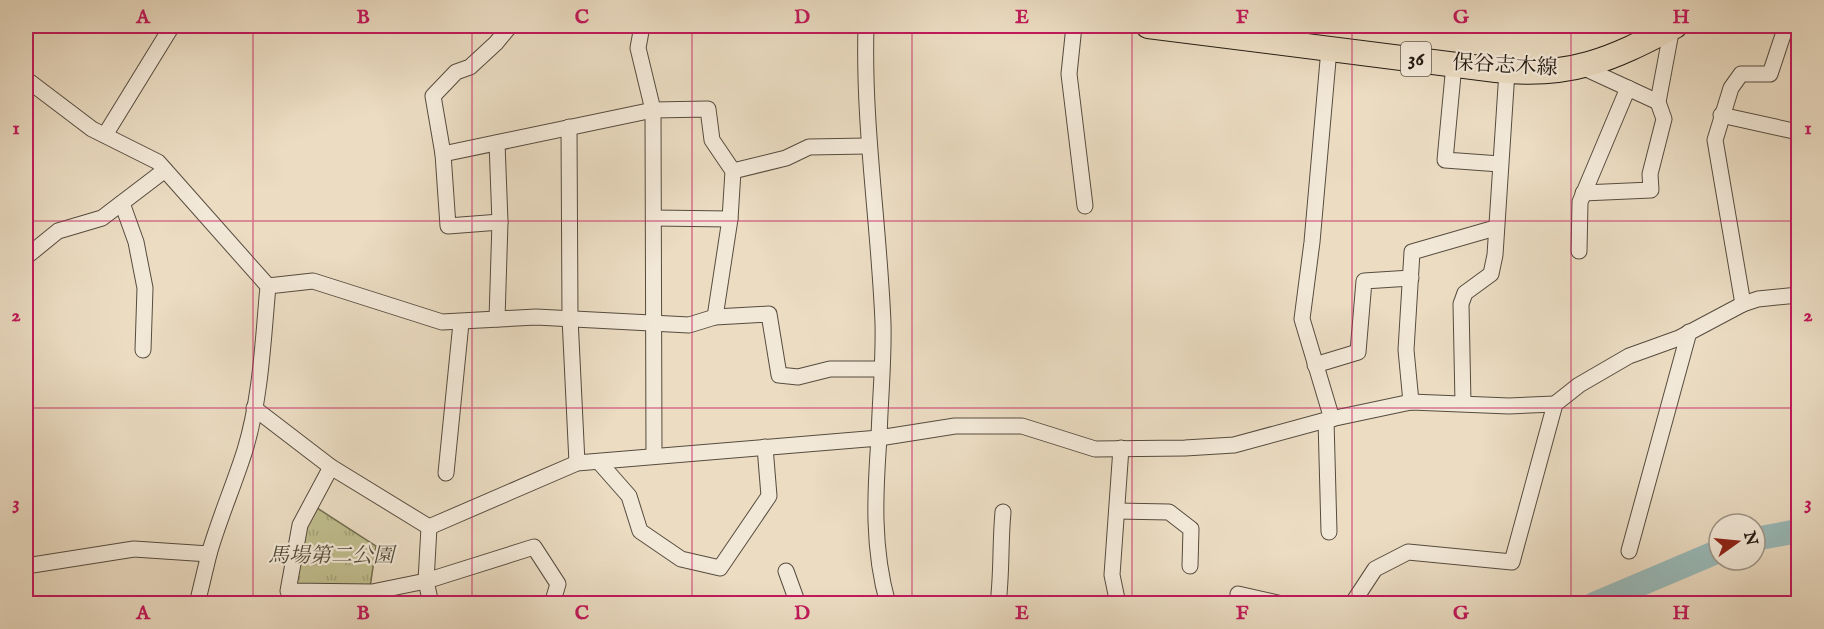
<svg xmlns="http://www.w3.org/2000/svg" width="1824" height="629" viewBox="0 0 1824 629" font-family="'IM FELL English','Noto Serif JP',serif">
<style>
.grass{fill:url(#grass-tufts);stroke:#726d50;stroke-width:1.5}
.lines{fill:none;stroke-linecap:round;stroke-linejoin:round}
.river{stroke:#99bab9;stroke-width:24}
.minor-casing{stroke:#564c3f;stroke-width:17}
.primary-casing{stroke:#241c13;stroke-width:26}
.minor{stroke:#f2e8d7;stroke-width:15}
.primary{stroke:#ebdcc2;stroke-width:24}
.grid{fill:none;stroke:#c2185b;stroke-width:1.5;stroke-opacity:0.55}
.labels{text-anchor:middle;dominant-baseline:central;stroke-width:4.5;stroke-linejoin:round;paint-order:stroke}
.shield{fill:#f2e8d7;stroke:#62594e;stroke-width:1.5}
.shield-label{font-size:20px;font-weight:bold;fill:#241c13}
.street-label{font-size:21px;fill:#241c13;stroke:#f2e8d7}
.park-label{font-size:21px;font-style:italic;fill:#534d38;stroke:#f2e8d7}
.neatline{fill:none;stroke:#c2185b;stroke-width:2}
.grid-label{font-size:20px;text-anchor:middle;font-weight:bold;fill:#c2185b}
</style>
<defs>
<pattern id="grass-tufts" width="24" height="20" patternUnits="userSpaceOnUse" patternTransform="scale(1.5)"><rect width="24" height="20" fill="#c0be8e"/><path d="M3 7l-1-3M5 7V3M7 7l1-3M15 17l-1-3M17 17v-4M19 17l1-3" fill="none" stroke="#a5a37a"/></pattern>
</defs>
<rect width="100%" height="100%" fill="#ebdcc2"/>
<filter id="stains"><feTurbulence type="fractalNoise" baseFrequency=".00333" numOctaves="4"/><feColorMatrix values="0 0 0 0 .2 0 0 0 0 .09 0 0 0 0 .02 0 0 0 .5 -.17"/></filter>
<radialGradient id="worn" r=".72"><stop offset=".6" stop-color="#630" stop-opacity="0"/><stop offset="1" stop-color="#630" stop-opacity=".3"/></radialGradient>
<!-- grass -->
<path class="grass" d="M314,506L376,546L370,588H291L304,527Z"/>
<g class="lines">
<!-- river -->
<g class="river">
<path d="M1755,539L1798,531"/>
<path d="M1594,604L1719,551"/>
</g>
<defs>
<g id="minor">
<path d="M642,26L638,48L653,110L654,455"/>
<path d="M866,26C863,126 879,223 883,323C884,361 880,400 879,438L955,426H1022L1095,449L1185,448L1234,445L1326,420L1411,402L1509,406L1555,404"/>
<path d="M1074,26L1069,74L1085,206"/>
<path d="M1329,49L1312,242L1302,319L1332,419"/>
<path d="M1454,64L1445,160L1500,164"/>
<path d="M1582,67L1658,102L1664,119L1650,174L1651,190L1583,193"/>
<path d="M26,79L92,129L158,162L268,286C263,340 261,397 245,450C234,485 219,519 209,554L134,549L26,566"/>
<path d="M1658,102L1672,27"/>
<path d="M1721,115L1798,132"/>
<path d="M569,127L570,318L577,463"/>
<path d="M105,135L172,26"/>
<path d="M443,154L653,110L708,109L712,140L733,171L730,219L715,317"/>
<path d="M733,171L786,158L809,147L867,146"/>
<path d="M122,203L136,242L145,288L143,350"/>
<path d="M654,218L730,219"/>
<path d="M500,222L448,226L443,154L433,96L456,72L470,67L496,43L510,26"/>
<path d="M1579,251L1580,202L1628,88"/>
<path d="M26,257L58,231L102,218L165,170"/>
<path d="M268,286L313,281L442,322L536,317L689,325L715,317L769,314L779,375L798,377L830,369H881"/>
<path d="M1743,304L1715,140L1731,88L1741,74H1770L1786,26"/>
<path d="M497,319L500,222L497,143"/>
<path d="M1315,365L1358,352L1364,281L1411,278"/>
<path d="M1411,402L1406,350L1412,252L1495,228"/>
<path d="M1463,403L1461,304L1465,293L1491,274L1495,255L1507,71"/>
<path d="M254,408L331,467L429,527"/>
<path d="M1326,420L1329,532"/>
<path d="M599,462L629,496L640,531L681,559L720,568L769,496L765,447"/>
<path d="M331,467L300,525L288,591L372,592L426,581L534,547L558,584L552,604"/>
<path d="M446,473L461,323"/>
<path d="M1117,511L1169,512L1191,529L1190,566"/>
<path d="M429,527L577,463L879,438C875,494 872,548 888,604"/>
<path d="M429,527L426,581L431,604"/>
<path d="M1629,551L1689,332"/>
<path d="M786,571L798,604"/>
<path d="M1238,594L1282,604"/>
<path d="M197,604L209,554"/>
<path d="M998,604C1002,572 1000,544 1003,512"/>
<path d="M1118,604L1112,575L1121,448"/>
<path d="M1352,604L1375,569L1408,552L1512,562L1555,404L1579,385L1629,356L1679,338L1743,304L1758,299L1798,295"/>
</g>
<path id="primary" d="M1148,26L1496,70C1571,78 1610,60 1675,26"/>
</defs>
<!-- minor casing -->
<use href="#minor" class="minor-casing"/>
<!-- primary casing -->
<use href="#primary" class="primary-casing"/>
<!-- minor -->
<use href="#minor" class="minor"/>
<!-- primary -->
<use href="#primary" class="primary"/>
</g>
<!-- grid -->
<path class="grid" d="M253,26V604M472,26V604M692,26V604M912,26V604M1132,26V604M1352,26V604M1571,26V604M26,221H1798M26,408H1798"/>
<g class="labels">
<!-- shield labels -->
<rect class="shield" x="1401" y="42" width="30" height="34" rx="4.5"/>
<g class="shield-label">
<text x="1416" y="59">36</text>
</g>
<!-- street labels -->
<g class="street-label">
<text transform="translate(1505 66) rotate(3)">保谷志木線</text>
</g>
<!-- park labels -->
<g class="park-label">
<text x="331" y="556">馬場第二公園</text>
</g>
</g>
<!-- margin -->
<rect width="1824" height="629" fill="none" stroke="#ebdcc2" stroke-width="66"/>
<!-- north arrow -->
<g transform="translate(1737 542) rotate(75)"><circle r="28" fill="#f2e8d7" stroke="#a09689" stroke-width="1.5"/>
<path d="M0-4.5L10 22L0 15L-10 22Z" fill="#8f2418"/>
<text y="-9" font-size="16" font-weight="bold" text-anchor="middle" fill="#241c13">N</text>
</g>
<rect x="33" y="33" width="1758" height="563" class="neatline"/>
<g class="grid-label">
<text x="143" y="23">A</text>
<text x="363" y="23">B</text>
<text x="582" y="23">C</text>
<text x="802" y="23">D</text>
<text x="1022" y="23">E</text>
<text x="1242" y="23">F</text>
<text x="1461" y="23">G</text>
<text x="1681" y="23">H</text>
<text x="16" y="134">1</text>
<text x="1808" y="134">1</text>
<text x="16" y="321">2</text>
<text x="1808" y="321">2</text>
<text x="16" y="509">3</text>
<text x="1808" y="509">3</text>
<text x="143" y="619">A</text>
<text x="363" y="619">B</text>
<text x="582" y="619">C</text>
<text x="802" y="619">D</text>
<text x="1022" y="619">E</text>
<text x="1242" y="619">F</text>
<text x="1461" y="619">G</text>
<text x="1681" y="619">H</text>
</g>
<rect width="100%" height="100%" filter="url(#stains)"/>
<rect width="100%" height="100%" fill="url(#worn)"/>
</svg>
